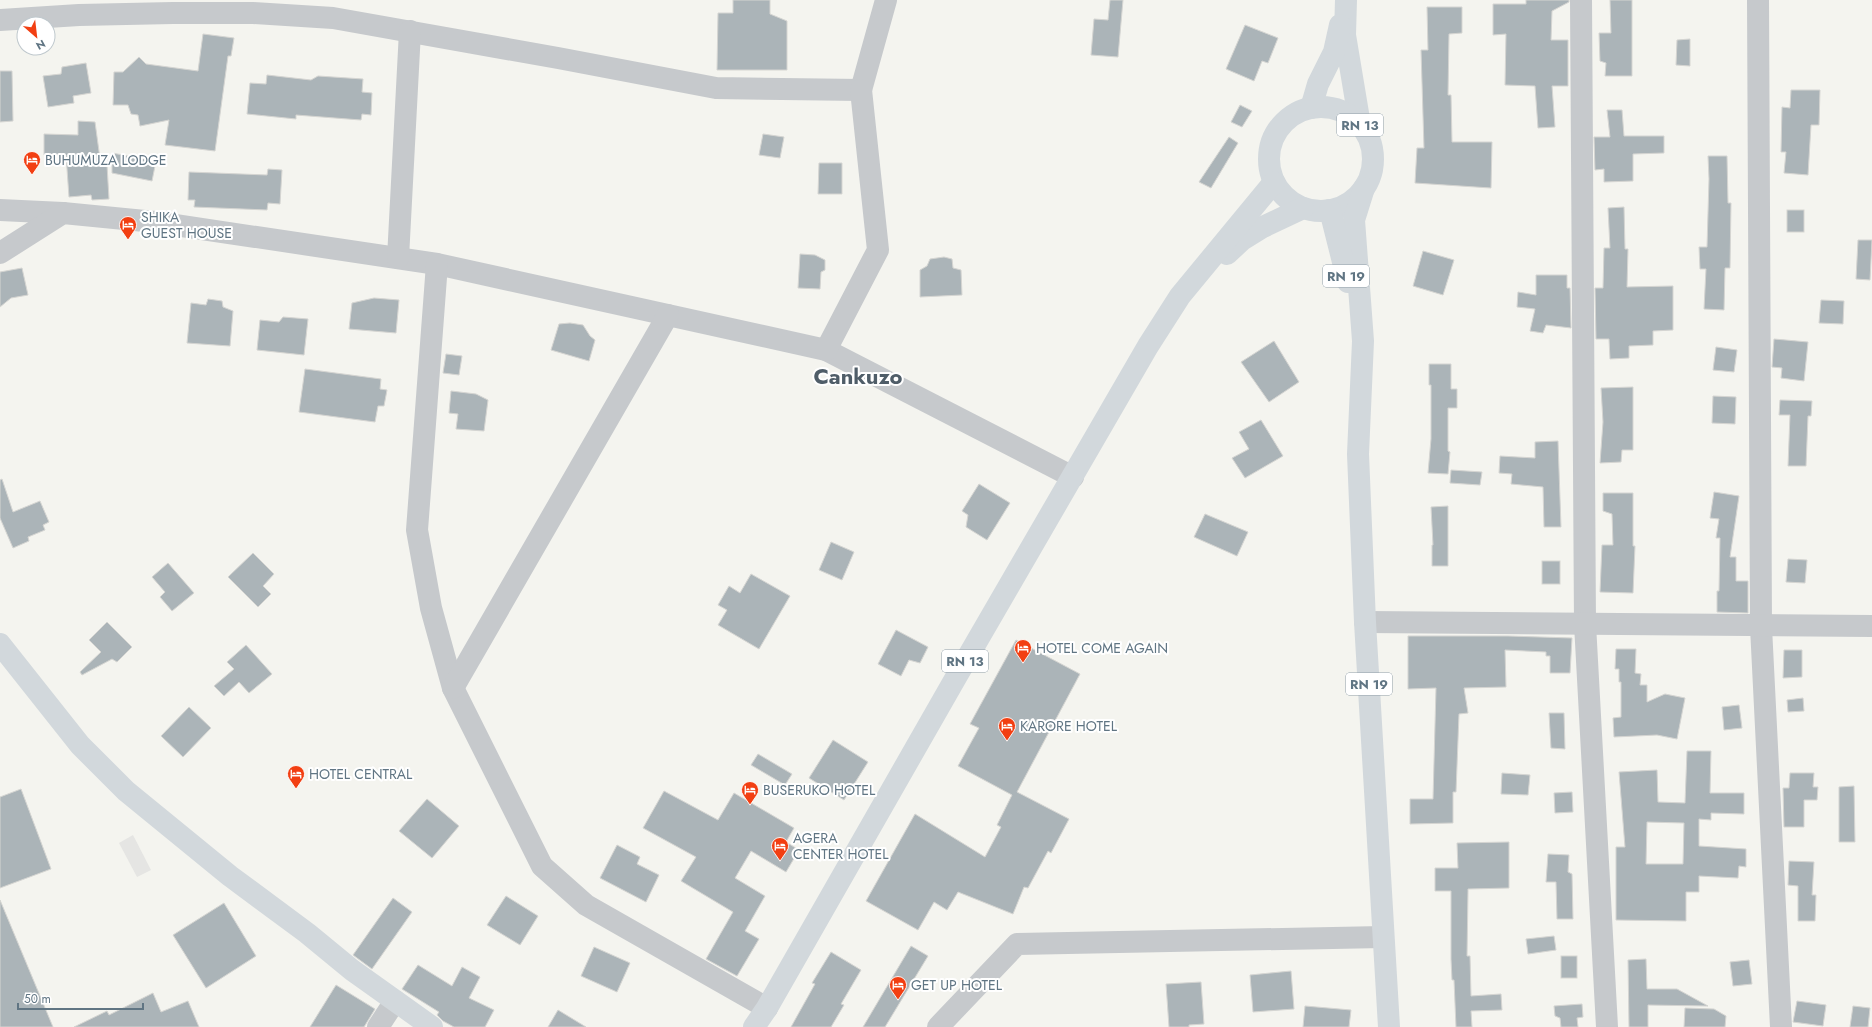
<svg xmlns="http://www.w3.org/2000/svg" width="1872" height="1027" viewBox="0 0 1872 1027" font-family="Jost,sans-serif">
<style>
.built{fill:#e5e5e3}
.building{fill:#abb4b8;stroke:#d5d5d2;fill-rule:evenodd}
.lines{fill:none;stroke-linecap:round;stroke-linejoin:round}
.minor{stroke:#c6c9cc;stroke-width:22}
.major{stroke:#d2d8dc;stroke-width:22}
.labels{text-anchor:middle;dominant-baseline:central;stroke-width:4;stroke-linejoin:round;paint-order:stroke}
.shield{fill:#fff;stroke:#909ea8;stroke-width:1}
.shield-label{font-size:13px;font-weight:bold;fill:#607583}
.poi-label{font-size:14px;fill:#607583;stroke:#fff;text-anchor:start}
.town-label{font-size:22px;font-weight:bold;fill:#4f5d68;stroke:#fff}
</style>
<rect width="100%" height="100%" fill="#f4f4ef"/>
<!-- built -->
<path class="built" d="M133,835L151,870L137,877L119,843Z"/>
<!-- building -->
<g class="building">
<path d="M733,0H770V14L787,21V70H717L718,13H733Z"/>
<path d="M1110,0H1123L1118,57L1091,55L1094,19L1108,20Z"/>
<path d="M1526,0H1569V2L1552,11L1551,40H1568V86H1552L1555,127L1538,128L1535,86L1505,85L1506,34L1493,35V4H1526Z"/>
<path d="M1610,0H1632V76H1605L1606,63L1600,61L1599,33H1611Z"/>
<path d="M1427,7H1462V33L1449,34L1448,95H1451L1452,142H1492L1491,188L1415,183L1417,148H1424L1421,50H1428Z"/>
<path d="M1245,25L1278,38L1268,63L1262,61L1254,81L1226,69Z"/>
<path d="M203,34L234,38L231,56H228L215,151L165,145L169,120L140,126L138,115L131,114L128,105H113L114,72H123L139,57L146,64L198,71Z"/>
<path d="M1690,39V66L1676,65L1677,40Z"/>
<path d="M86,63L91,93L73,96L74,103L48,107L43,76L61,74L62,67Z"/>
<path d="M0,71H12L13,121L0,122Z"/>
<path d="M267,75L311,80L318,76L363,79L362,92L372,93L371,115L362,114L361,120L296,115V119L247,114L250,83L266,84Z"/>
<path d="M1791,90H1820L1819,125H1811L1808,175L1784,173L1786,152H1781L1782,107L1790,108Z"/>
<path d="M1240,105L1252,111L1242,127L1231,122Z"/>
<path d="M1607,110H1622L1624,136H1664V153L1633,154V181L1604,182V169L1595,170L1594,137H1610Z"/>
<path d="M78,121L95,122L101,166L107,165L109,199L92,200L91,195L69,197L66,155H44V134L78,135Z"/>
<path d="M763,134L784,137L780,158L759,155Z"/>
<path d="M1229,137L1238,143L1211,188L1199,182Z"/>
<path d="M112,153L156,161L152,181L112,173Z"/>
<path d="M1708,156H1727L1728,203H1731L1730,268H1725L1724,310L1704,309L1706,269H1700L1699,247H1707L1709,179Z"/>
<path d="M819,163H842V194H818Z"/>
<path d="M268,169L282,170L280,204L268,203L267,210L194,207L195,200H188L189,172L267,175Z"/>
<path d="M1624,207L1625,249H1628L1627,287L1673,286V330L1653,331V345L1629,346V358L1610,359L1609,339H1596L1595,288H1603L1604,248H1610L1608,208Z"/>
<rect x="1787" y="210" width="17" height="22"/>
<path d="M1858,240H1872L1870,280L1856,279Z"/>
<path d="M1423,251L1454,260L1443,295L1413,286Z"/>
<path d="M800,254L815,255L825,260V270L821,272L820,289L798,288Z"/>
<path d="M944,257L952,259L953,268L961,270L962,295L920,297V270L927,266L930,259Z"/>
<path d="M22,268L28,295L11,298L0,307V272Z"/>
<path d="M1536,275H1567V288H1570L1571,328L1546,325L1543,333L1530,331L1535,309L1517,307L1518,292L1536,295Z"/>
<path d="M374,298L399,300L396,333L349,329L352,303Z"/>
<path d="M208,299L222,301L223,307L233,311L230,346L187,343L191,303L206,305Z"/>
<path d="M1821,300L1844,301L1843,324L1819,323Z"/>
<path d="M283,317L308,319L304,355L257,350L260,320L279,322Z"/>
<path d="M570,323L583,325L590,336L595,340L589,361L551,350L559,324Z"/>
<path d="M1774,339L1808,342L1804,381L1781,378L1782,368L1772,367Z"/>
<path d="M1274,341L1299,382L1269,402L1241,362Z"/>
<path d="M1716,347L1737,350L1734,372L1713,370Z"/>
<path d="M446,354L462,356L459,375L443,373Z"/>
<path d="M1429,364H1451V389H1457V408H1448V451L1450,452L1448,474L1428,473L1431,439V385H1429Z"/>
<path d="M305,369L381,379L380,389L387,390L384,406H378L375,422L299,412Z"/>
<path d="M1633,387V450H1622L1621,462L1600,463L1603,422L1601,388Z"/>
<path d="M451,391L476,394L488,400L484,431L456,429L458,414L449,413Z"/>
<path d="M1713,396L1736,397L1735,424L1712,423Z"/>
<path d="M1780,400L1812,401L1811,416H1808L1806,466H1788L1790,415H1779Z"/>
<path d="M1261,420L1283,456L1245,478L1232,458L1249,449L1239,432Z"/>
<path d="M1558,441L1561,527H1544L1543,487L1511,484L1512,474L1499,473L1500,456L1535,458V442Z"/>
<path d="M1451,470L1482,472L1480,485L1450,483Z"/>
<path d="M2,479L13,512L40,501L49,522L43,525L45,530L28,537L29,541L13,548L0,518V480Z"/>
<path d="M979,484L1010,503L987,540L966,527L968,515L962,511Z"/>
<path d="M1714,492L1739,496L1730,557H1736V581H1748V613L1717,612V591H1719L1720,538H1716L1719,519L1710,518Z"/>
<path d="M1603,493H1633V546H1635L1633,593L1600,592L1602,545H1613L1612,514L1603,511Z"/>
<path d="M1448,506V566H1432V545H1433L1431,507Z"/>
<path d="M1205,514L1248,532L1237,556L1194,537Z"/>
<path d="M831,542L854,552L842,580L819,570Z"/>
<path d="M253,553L274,574L263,586L271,594L258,607L228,577Z"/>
<path d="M1788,559L1807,560L1805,583L1786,582Z"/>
<rect x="1542" y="561" width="18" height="23"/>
<path d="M168,563L194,593L172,611L160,597L165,592L152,577Z"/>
<path d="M751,574L790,596L759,649L718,625L727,610L718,605L729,586L740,593Z"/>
<path d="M107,622L132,647L117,662L112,659L82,675L80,672L101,652L89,640Z"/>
<path d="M896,630L928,647L920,663L909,660L901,676L878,664Z"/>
<path d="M1408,636H1508L1572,638L1570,673H1550V656H1546V652L1505,650L1506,687L1464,688L1468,713L1459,714L1456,792H1453V823L1410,824V799H1433L1436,688L1408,689Z"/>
<path d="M1016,640L1080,674L1017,792L1069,819L1051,853L1048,851L1028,888L1024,887L1013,914L958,892L947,910L934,902L918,930L866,901L915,814L985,857L1001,827L997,825L1012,795L958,766L979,728L970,724Z"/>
<path d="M246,645L272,674L249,693L239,682L224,696L214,686L234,669L227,662Z"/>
<path d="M1616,649H1636L1635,673L1641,674L1640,685H1647V702L1665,694L1685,698L1677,739L1657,735L1614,737L1613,718L1621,717V682H1619V669H1615Z"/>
<path d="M1784,650H1802V677L1783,678Z"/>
<path d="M1803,698L1804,711L1788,712L1787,700Z"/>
<path d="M1739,705L1742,728L1724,730L1722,707Z"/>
<path d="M189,707L211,728L183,757L161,736Z"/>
<path d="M1549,713H1564L1565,749L1551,748Z"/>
<path d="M833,740L868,762L844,800L809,778Z"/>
<path d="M1687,751H1711L1710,793H1744V814L1711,813V820L1699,819V846L1746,849V867L1739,866L1738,878L1699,876V892H1686V921L1616,920V847H1625L1619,772L1657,770L1658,802L1685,803ZM1647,822L1684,823L1683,864H1646Z"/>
<path d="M758,754L792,774L785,785L751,765Z"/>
<path d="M1502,773L1530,775L1528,795L1501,794Z"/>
<path d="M1790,773H1814L1813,787H1818L1817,800H1804V827H1784L1783,788H1789Z"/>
<path d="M1854,786L1855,842H1839V787Z"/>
<path d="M21,789L51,869L0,888V797Z"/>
<path d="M664,791L718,820L734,793L794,828L786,842L799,850L786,872L751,851L735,878L765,896L745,931L759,939L737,976L706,959L733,912L681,881L696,857L643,828Z"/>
<path d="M1572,792L1573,812L1555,813L1554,793Z"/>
<path d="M427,799L459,826L432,858L399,831Z"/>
<path d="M1509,842V888L1468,889V891L1467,956H1470L1471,996L1501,994L1502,1010L1471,1011L1472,1027H1456L1454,980H1452L1451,959V891H1435V868H1458L1457,843Z"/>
<path d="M617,845L640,857L637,864L659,875L646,902L600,878Z"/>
<path d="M1548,854L1569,855L1568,872L1572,874L1573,919H1557L1556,882H1546Z"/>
<path d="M1789,861L1814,862L1812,895H1816L1815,921H1798V886L1788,885Z"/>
<path d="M506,896L538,916L520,945L487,925Z"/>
<path d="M393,898L412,912L372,969L353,955Z"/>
<path d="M0,900L53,1027H0Z"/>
<path d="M224,903L256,956L206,988L173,935Z"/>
<path d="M1554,936L1556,950L1528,954L1526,939Z"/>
<path d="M911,946L928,956L885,1027H863Z"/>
<path d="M594,947L630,963L617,992L581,976Z"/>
<path d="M831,952L861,970L841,1004L844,1005L831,1027H791L815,984L812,983Z"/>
<rect x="1561" y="956" width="16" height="22"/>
<path d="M1646,959L1647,989H1677L1708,1006L1648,1005V1027H1629L1628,960Z"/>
<path d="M1749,960L1752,984L1733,986L1730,962Z"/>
<path d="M418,965L452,986L462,967L480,977L469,998L494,1010L485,1027H454L443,1021L437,1015L439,1012L402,989Z"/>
<path d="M1291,971L1294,1009L1253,1012L1250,975Z"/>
<path d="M1201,982L1204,1024L1189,1025V1027H1169L1166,984Z"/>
<path d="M336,985L375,1009L364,1027H310Z"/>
<path d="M153,993L161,1012L188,1001L199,1027H74L107,1011L109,1015Z"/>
<path d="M1797,1001L1826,1005L1823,1026L1793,1022Z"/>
<path d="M1582,1004L1583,1017L1577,1018L1578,1027H1561L1560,1018L1555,1016L1554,1006Z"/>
<path d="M1305,1006L1351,1010L1349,1027H1303Z"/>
<path d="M1853,1006L1870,1008L1868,1027H1850Z"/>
<path d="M1685,1008L1714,1009L1726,1016L1725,1027H1684Z"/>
<path d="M558,1010L586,1027H548Z"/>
</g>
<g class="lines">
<!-- minor -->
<g class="minor">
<path d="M1581,0L1585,624L1607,1027"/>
<path d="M1758,0L1761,627L1781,1027"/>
<path d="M0,20L79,15L173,13H253L333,18L558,58L716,88L861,90L886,0"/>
<path d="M0,210L63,213"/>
<path d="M0,253L63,213L155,222L437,264L826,350L1073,477"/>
<path d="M398,258L410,31"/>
<path d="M437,264L417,530L431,608L453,688L542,866L586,905L767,1008"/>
<path d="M826,350L878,250L861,90"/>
<path d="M1365,622L1872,626"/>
<path d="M453,688L668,315"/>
<path d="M378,1027L395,1001"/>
<path d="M938,1027L1017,944L1383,937"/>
</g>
<!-- major -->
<g class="major">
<path d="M1346,0L1345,35L1360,125"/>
<circle cx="1321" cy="159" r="52"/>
<path d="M1311,108L1318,84L1334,52L1340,25"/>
<path d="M1364,188L1354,220L1363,341L1358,454L1365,622L1389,1027"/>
<path d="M1330,210L1348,282"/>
<path d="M1227,254L1242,240L1263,227L1303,208"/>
<path d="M0,644L80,745L126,791L230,876L307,933L352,970L432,1027"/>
<path d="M754,1027L767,1008L955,679L1148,346L1180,296L1274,182"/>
</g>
</g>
<!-- icons -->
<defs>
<symbol id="hotel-pin" viewBox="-11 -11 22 30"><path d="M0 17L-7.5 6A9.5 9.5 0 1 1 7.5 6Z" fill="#f23f12" stroke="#fff"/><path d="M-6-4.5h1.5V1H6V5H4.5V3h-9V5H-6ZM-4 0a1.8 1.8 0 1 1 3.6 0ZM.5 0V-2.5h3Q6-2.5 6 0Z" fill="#fff"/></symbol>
</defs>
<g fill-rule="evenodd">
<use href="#hotel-pin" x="22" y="150" width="20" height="27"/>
<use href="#hotel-pin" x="118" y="215" width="20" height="27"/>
<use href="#hotel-pin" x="1013" y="638" width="20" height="27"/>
<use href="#hotel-pin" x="997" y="716" width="20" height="27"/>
<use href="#hotel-pin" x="286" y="764" width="20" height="27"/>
<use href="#hotel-pin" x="740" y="780" width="20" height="27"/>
<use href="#hotel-pin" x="770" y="836" width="20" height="27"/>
<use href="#hotel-pin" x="888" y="975" width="20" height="27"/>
</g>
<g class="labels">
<!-- shield labels -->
<g class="shield">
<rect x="1337" y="114" width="46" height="22" rx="3"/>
<rect x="1323" y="265" width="46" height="22" rx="3"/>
<rect x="942" y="650" width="46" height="22" rx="3"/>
<rect x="1346" y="673" width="46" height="22" rx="3"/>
</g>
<g class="shield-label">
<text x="1360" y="125">RN 13</text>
<text x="1346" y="276">RN 19</text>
<text x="965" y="661">RN 13</text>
<text x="1369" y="684">RN 19</text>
</g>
<!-- poi labels -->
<g class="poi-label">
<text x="45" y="160">BUHUMUZA LODGE</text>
<text x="141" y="217">SHIKA<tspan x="141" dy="16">GUEST HOUSE</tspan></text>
<text x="1036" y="648">HOTEL COME AGAIN</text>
<text x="1020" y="726">KARORE HOTEL</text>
<text x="309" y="774">HOTEL CENTRAL</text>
<text x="763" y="790">BUSERUKO HOTEL</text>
<text x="793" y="838">AGERA<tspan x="793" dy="16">CENTER HOTEL</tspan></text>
<text x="911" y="985">GET UP HOTEL</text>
</g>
<!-- town labels -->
<g class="town-label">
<text x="858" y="376">Cankuzo</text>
</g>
</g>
<!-- north arrow -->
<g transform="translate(36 36) rotate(152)"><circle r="19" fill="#ffffff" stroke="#bfc8cd"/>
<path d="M0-3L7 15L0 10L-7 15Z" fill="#f23f12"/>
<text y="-6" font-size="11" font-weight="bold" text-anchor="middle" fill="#607583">N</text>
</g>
<!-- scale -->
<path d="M18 1003v6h125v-6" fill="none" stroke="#607583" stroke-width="2"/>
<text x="24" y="1003" font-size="12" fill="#607583" stroke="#ffffff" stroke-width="3" paint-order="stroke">50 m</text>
</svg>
